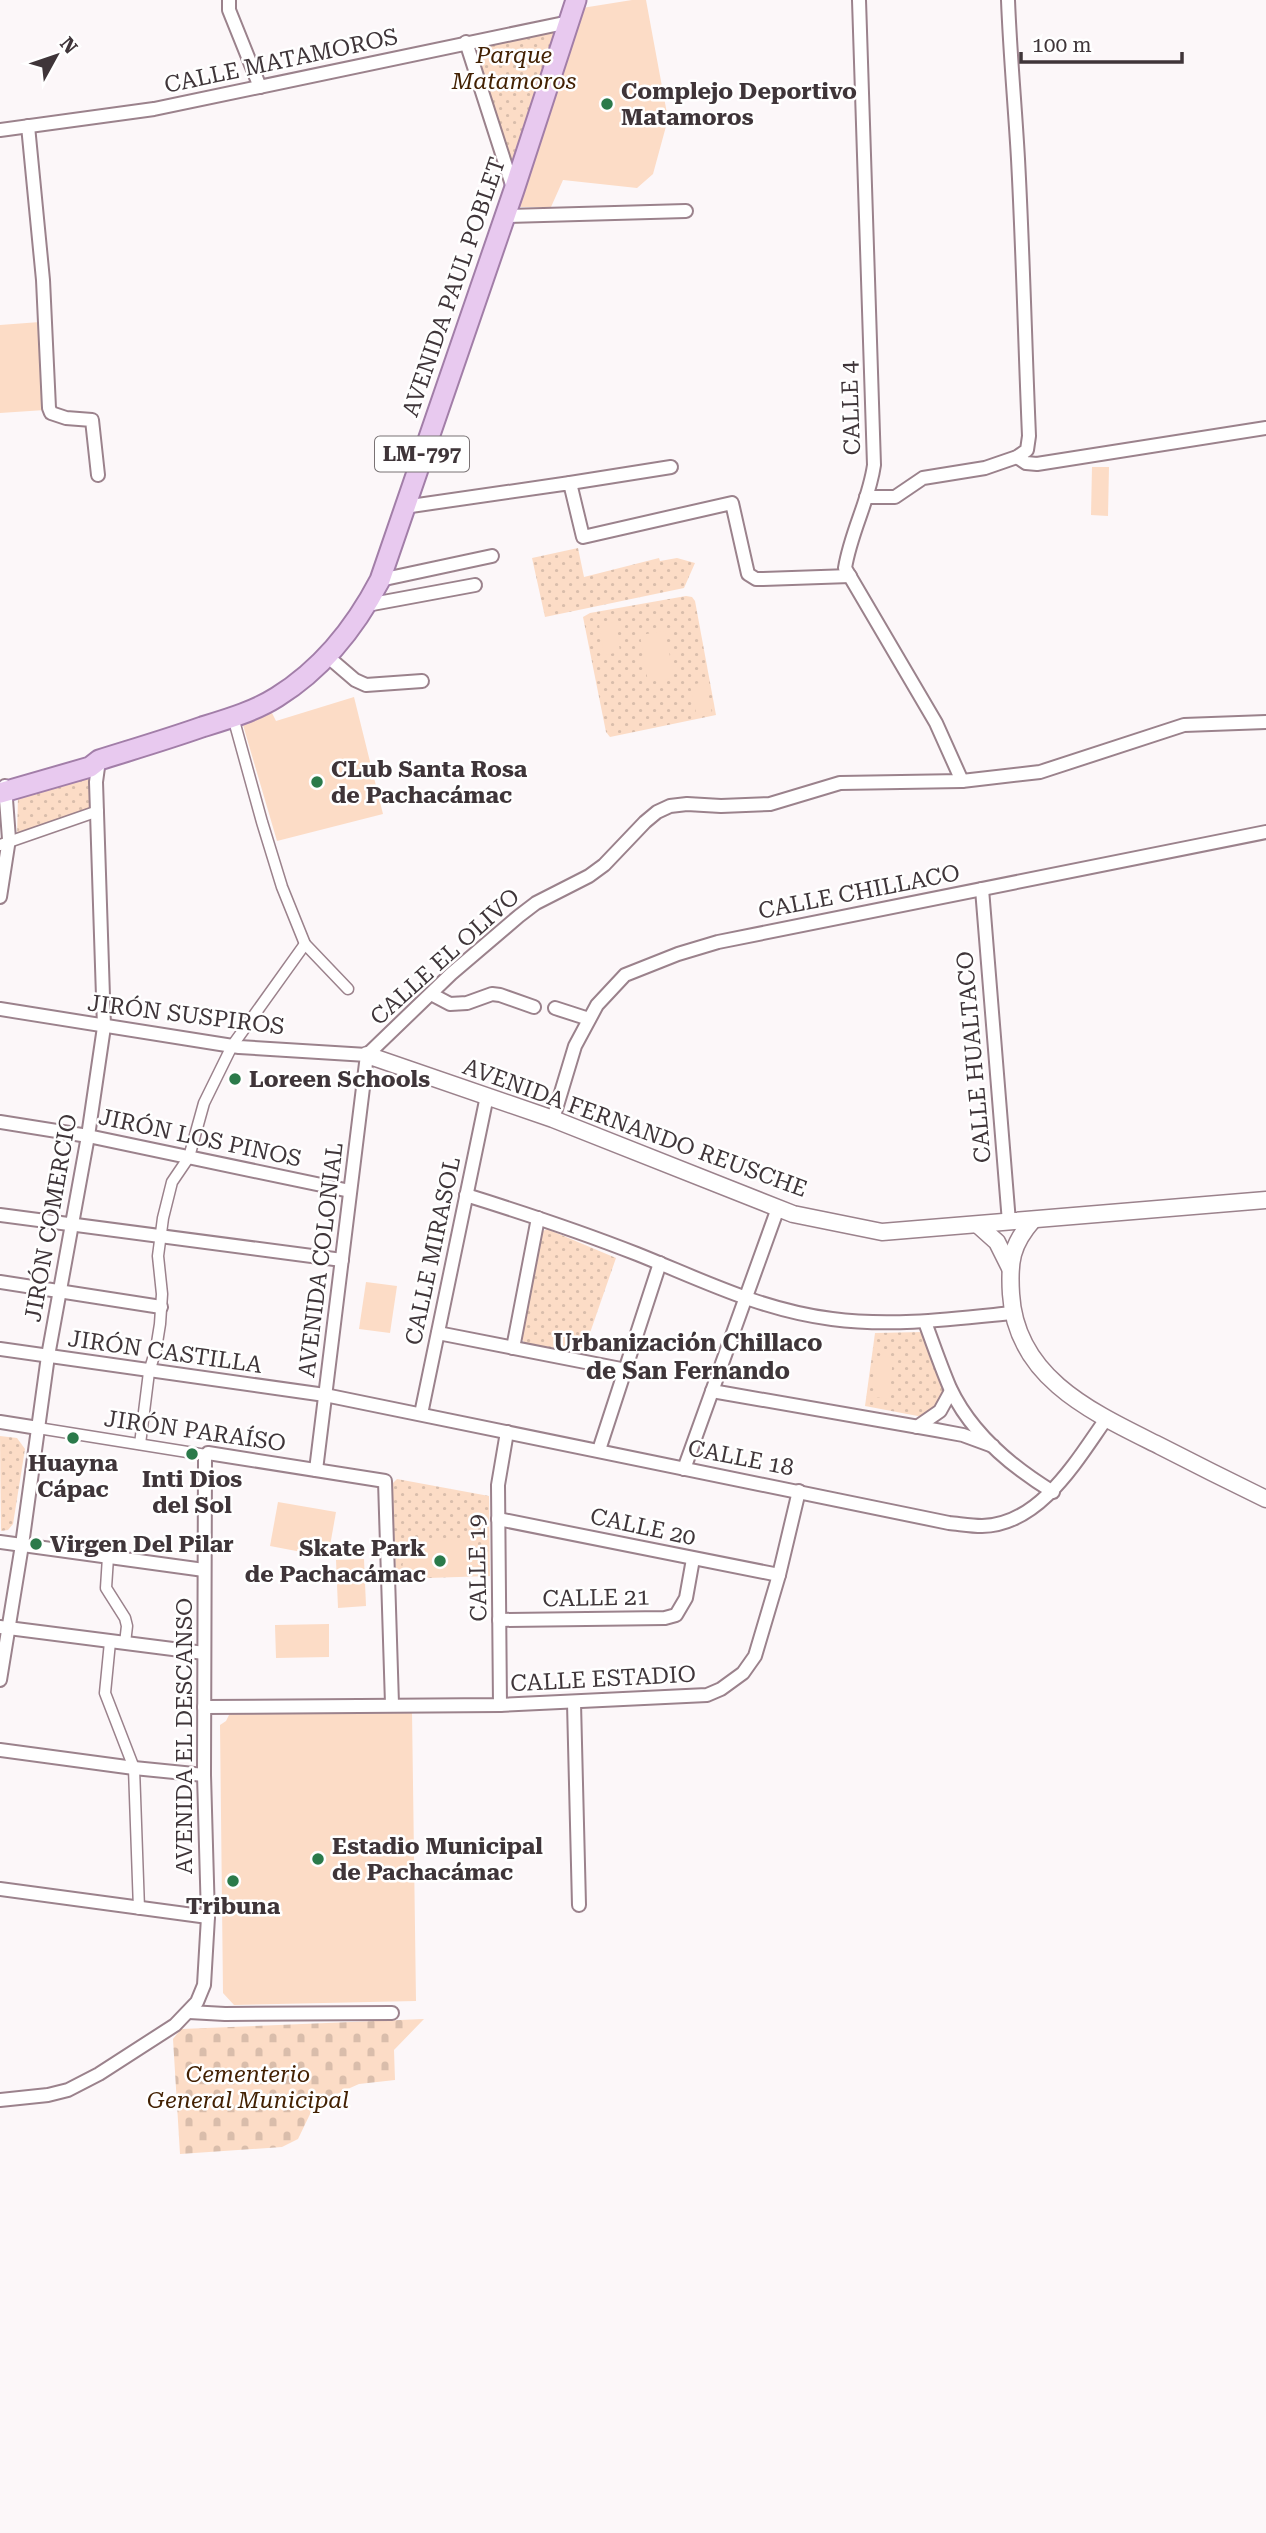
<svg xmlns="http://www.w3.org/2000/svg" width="1266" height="2533" viewBox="0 0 1266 2533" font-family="'Roboto Serif',serif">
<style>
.grass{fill:url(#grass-dots)}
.cemetery{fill:url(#cemetery-stones)}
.pitch{fill:#fcdcc6}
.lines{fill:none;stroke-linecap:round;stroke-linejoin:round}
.pedestrian-casing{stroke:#9b828c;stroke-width:13}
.minor-casing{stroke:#9b828c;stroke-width:16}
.tertiary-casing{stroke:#9b828c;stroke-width:19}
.primary-casing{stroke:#a27ea8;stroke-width:23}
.pedestrian{stroke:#fff;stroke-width:10}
.minor{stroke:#fff;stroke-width:12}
.tertiary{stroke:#fff;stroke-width:16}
.primary{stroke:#e8c9ef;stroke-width:19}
.poi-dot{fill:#2b7a4a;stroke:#fff;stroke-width:2.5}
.labels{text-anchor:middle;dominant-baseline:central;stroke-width:5;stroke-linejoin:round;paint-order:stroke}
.shield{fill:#fff;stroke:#797274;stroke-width:2}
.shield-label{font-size:21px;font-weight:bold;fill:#3f3539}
.park-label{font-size:23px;font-style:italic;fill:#432103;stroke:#fff}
.street-label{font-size:23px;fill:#3f3539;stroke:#fff}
.poi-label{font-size:23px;font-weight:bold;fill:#3f3539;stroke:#fff;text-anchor:start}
.neighbourhood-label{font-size:24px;font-weight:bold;fill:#3f3539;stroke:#fff}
</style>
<defs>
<pattern id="grass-dots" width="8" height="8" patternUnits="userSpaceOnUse" patternTransform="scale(1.75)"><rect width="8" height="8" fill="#fcdcc6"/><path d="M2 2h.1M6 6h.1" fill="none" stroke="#d9bdab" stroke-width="1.8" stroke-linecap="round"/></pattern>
<pattern id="cemetery-stones" width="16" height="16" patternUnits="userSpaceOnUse" patternTransform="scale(1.75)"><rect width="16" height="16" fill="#fcdcc6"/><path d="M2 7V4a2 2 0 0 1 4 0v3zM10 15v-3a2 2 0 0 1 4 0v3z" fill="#d9bdab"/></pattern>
</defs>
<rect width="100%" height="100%" fill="#fcf7f9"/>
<!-- grass -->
<g class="grass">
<path d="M564,26L514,172L471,42Z"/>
<path d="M578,548L584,577L659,558L660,561L677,558L695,563L684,588L545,617L532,558Z"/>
<path d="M686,596L692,597L695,601L716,715L610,737L606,732L583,617L590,613Z"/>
<path d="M91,770L96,811L17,837L18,796Z"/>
<path d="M547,1229L616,1258L583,1353L525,1343L521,1338L541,1232Z"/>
<path d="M921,1332L943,1385C946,1402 936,1409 923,1417L865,1406L875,1333Z"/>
<path d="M0,1436L17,1438L25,1449L13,1524L8,1530L1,1531Z"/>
<path d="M397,1479L489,1496L490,1576L396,1579L392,1484Z"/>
</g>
<!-- cemetery -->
<path class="cemetery" d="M424,2019L394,2050L395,2080L359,2084L341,2092L311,2112L298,2139L282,2147L180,2154L173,2039L181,2029Z"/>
<!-- pitch -->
<g class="pitch">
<path d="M632,0H646L668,119L653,174L637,188L563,180L551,207H514L582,8Z"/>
<path d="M40,322L45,410L0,413V325Z"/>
<path d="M1092,467H1109L1108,516L1091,515Z"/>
<path d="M616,622L620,652L604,655L599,624Z"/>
<path d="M665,631L674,678L648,682L640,635Z"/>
<path d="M706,682L712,714L697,717L690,685Z"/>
<path d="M354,697L383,814L277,841L243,725L272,713L276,721Z"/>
<path d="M366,1282L397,1286L390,1333L359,1329Z"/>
<path d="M878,1356L893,1358L889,1399L874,1397Z"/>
<path d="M278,1502L336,1512L328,1557L270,1546Z"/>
<path d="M478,1535L475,1575L401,1577L405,1547Z"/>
<path d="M364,1559L366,1606L338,1608L336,1560Z"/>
<path d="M329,1624V1657L276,1658L275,1625Z"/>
<path d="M412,1711L416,2001L234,2005L223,1993L220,1725L226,1721L230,1713Z"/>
</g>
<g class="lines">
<defs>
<g id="pedestrian">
<path d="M233,717L262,822L282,887L305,944L348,989"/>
<path d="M0,845L98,811"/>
<path d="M38,1428L206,1455"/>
<path d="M140,1444L149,1372L156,1349L160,1324L162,1294L158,1256L163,1218L172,1182L189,1157L204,1103L232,1046L305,944"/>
<path d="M108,1557L106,1588L125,1618L127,1626L125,1643"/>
<path d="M110,1642L105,1693L134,1768L139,1909"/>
</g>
<g id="minor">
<path d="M229,0V10L260,87"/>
<path d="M859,0L874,465C869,501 851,531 845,568L936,723L962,781"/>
<path d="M466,42L513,188"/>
<path d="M28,126L43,280L49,408L51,413L66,418L92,420L98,475"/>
<path d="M0,130L154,109L569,22"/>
<path d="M505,216L686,211"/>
<path d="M1017,457L1026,463L1037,464L1266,428"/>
<path d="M570,483L671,467"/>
<path d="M866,497H895L923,478L985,468L1017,457L1027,450L1029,436C1025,344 1023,252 1018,159C1015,106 1010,53 1008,0"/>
<path d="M404,507L570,483L583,537L732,503L748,574L756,579H763L850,576"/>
<path d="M380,580L492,556"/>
<path d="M367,605L475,585"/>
<path d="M327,656L355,680L366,685L422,681"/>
<path d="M982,889L1009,1222"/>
<path d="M0,897L9,839L5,786"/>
<path d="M431,994L450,1004L467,1003L492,994L500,995L534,1007"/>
<path d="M555,1008L589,1019"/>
<path d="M0,1009L239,1047L367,1055"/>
<path d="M367,1055L451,974L519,916L536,903L589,876L604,865L645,822L657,812L670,806L687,804L721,806L770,804L840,783L962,781L1040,772L1184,725L1266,722"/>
<path d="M553,1119L575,1046L597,1005L625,975L678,954L718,942L1266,832"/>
<path d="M0,1122L88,1136L350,1191"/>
<path d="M466,1195C524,1213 581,1232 637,1254C702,1280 761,1310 832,1319C892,1327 953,1319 1012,1313"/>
<path d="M0,1215L342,1260"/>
<path d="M0,1282L161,1307"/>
<path d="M925,1322C933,1344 941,1367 950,1388C971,1433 1012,1467 1053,1492"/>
<path d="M438,1333L626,1370"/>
<path d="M513,1348L538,1218"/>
<path d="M0,1349L325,1395L949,1523C960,1524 971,1526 982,1526C1040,1525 1077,1460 1106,1419"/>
<path d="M712,1391L936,1430L963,1435L993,1446"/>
<path d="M421,1414L487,1096"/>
<path d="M0,1422L38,1428"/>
<path d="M917,1427L940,1411L951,1391"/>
<path d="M599,1450L660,1263"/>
<path d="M684,1469L778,1208"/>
<path d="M316,1470L367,1055"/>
<path d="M498,1519L779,1575"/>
<path d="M0,1542L204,1570"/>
<path d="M499,1620L665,1618L676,1615L686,1598L693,1559"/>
<path d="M0,1627L204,1653"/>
<path d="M0,1680L22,1545L48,1356L88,1136L104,1027L96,782L99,760"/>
<path d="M574,1703L579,1905"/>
<path d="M500,1705L498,1485L507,1432"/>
<path d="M204,1707L500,1705L707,1695L721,1689L743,1673L755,1656L779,1575L799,1491"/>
<path d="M0,1750L134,1768L204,1775"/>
<path d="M0,1889L208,1917"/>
<path d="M189,2012L225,2014L392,2013"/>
<path d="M0,2100L48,2095L68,2090L99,2074L175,2025L197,2002L204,1985L208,1917L204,1775L205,1457L208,1453L385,1481L392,1704"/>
</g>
<g id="tertiary">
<path d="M367,1055L553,1119L793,1214L882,1232L1266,1200"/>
<path d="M1033,1220C1011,1245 1009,1262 1011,1294C1016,1379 1094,1413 1160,1446C1195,1464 1231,1482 1266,1499"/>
<path d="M978,1225L997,1242L1010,1268"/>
</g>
<path id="primary" d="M0,793L90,767L99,760C134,749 168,739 202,727C228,719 255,711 277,697C322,669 356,626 380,580L514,190L576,0"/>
</defs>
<!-- pedestrian casing -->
<use href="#pedestrian" class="pedestrian-casing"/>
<!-- minor casing -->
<use href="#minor" class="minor-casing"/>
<!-- tertiary casing -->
<use href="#tertiary" class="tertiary-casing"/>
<!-- primary casing -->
<use href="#primary" class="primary-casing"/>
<!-- pedestrian -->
<use href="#pedestrian" class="pedestrian"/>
<!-- minor -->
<use href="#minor" class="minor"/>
<!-- tertiary -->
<use href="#tertiary" class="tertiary"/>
<!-- primary -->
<use href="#primary" class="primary"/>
</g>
<!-- markers -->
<g class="poi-dot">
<circle cx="607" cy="104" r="7"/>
<circle cx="317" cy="782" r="7"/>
<circle cx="235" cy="1079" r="7"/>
<circle cx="73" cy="1438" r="7"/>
<circle cx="192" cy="1454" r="7"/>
<circle cx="36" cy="1544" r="7"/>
<circle cx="440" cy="1561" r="7"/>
<circle cx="318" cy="1859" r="7"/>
<circle cx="233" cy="1881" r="7"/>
</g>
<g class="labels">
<!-- shield labels -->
<rect class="shield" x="375" y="436.5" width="94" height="35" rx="5"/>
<g class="shield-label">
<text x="422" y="454">LM-797</text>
</g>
<!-- park labels -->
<g class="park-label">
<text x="514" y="55">Parque<tspan x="514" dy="26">Matamoros</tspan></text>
<text x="248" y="2074">Cementerio<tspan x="248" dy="26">General Municipal</tspan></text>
</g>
<!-- street labels -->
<g class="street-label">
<text transform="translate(281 61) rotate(-12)">CALLE MATAMOROS</text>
<text transform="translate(454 287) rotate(-71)">AVENIDA PAUL POBLET</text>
<text transform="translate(851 408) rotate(-92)">CALLE 4</text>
<text transform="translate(859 892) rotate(-11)">CALLE CHILLACO</text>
<text transform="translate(445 957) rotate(-42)">CALLE EL OLIVO</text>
<text transform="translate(186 1015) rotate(7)">JIRÓN SUSPIROS</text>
<text transform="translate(974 1057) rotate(-95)">CALLE HUALTACO</text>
<text transform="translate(635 1128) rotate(20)">AVENIDA FERNANDO REUSCHE</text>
<text transform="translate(200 1138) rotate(12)">JIRÓN LOS PINOS</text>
<text transform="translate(51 1218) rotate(-80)">JIRÓN COMERCIO</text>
<text transform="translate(433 1251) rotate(-78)">CALLE MIRASOL</text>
<text transform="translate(321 1260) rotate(-83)">AVENIDA COLONIAL</text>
<text transform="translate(165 1352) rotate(8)">JIRÓN CASTILLA</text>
<text transform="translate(195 1431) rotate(8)">JIRÓN PARAÍSO</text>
<text transform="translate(741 1458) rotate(11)">CALLE 18</text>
<text transform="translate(643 1527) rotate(12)">CALLE 20</text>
<text transform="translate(478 1568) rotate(-91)">CALLE 19</text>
<text transform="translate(596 1598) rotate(-1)">CALLE 21</text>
<text transform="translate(603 1679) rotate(-3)">CALLE ESTADIO</text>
<text transform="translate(184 1736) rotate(-90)">AVENIDA EL DESCANSO</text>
</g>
<!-- poi labels -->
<g class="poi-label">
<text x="621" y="91">Complejo Deportivo<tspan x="621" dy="26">Matamoros</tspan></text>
<text x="331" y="769">CLub Santa Rosa<tspan x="331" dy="26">de Pachacámac</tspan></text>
<text x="249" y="1079">Loreen Schools</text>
<text x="73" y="1463" text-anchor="middle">Huayna<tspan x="73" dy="26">Cápac</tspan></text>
<text x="192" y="1479" text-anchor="middle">Inti Dios<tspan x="192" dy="26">del Sol</tspan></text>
<text x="50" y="1544">Virgen Del Pilar</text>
<text x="426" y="1548" text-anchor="end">Skate Park<tspan x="426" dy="26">de Pachacámac</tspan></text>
<text x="332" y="1846">Estadio Municipal<tspan x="332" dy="26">de Pachacámac</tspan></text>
<text x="233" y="1906" text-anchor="middle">Tribuna</text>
</g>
<!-- neighbourhood labels -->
<g class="neighbourhood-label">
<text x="688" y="1343">Urbanización Chillaco<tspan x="688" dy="28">de San Fernando</tspan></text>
</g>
</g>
<!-- north arrow -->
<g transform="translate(56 56) rotate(50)" stroke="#ffffff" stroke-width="5" paint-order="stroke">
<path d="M0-5L12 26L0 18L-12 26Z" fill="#3f3539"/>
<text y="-10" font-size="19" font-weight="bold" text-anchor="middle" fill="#3f3539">N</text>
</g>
<!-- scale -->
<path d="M1021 52v10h161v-10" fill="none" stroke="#3f3539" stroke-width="3.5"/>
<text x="1032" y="52" font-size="21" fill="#3f3539" stroke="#ffffff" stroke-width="5" paint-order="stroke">100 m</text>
</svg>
